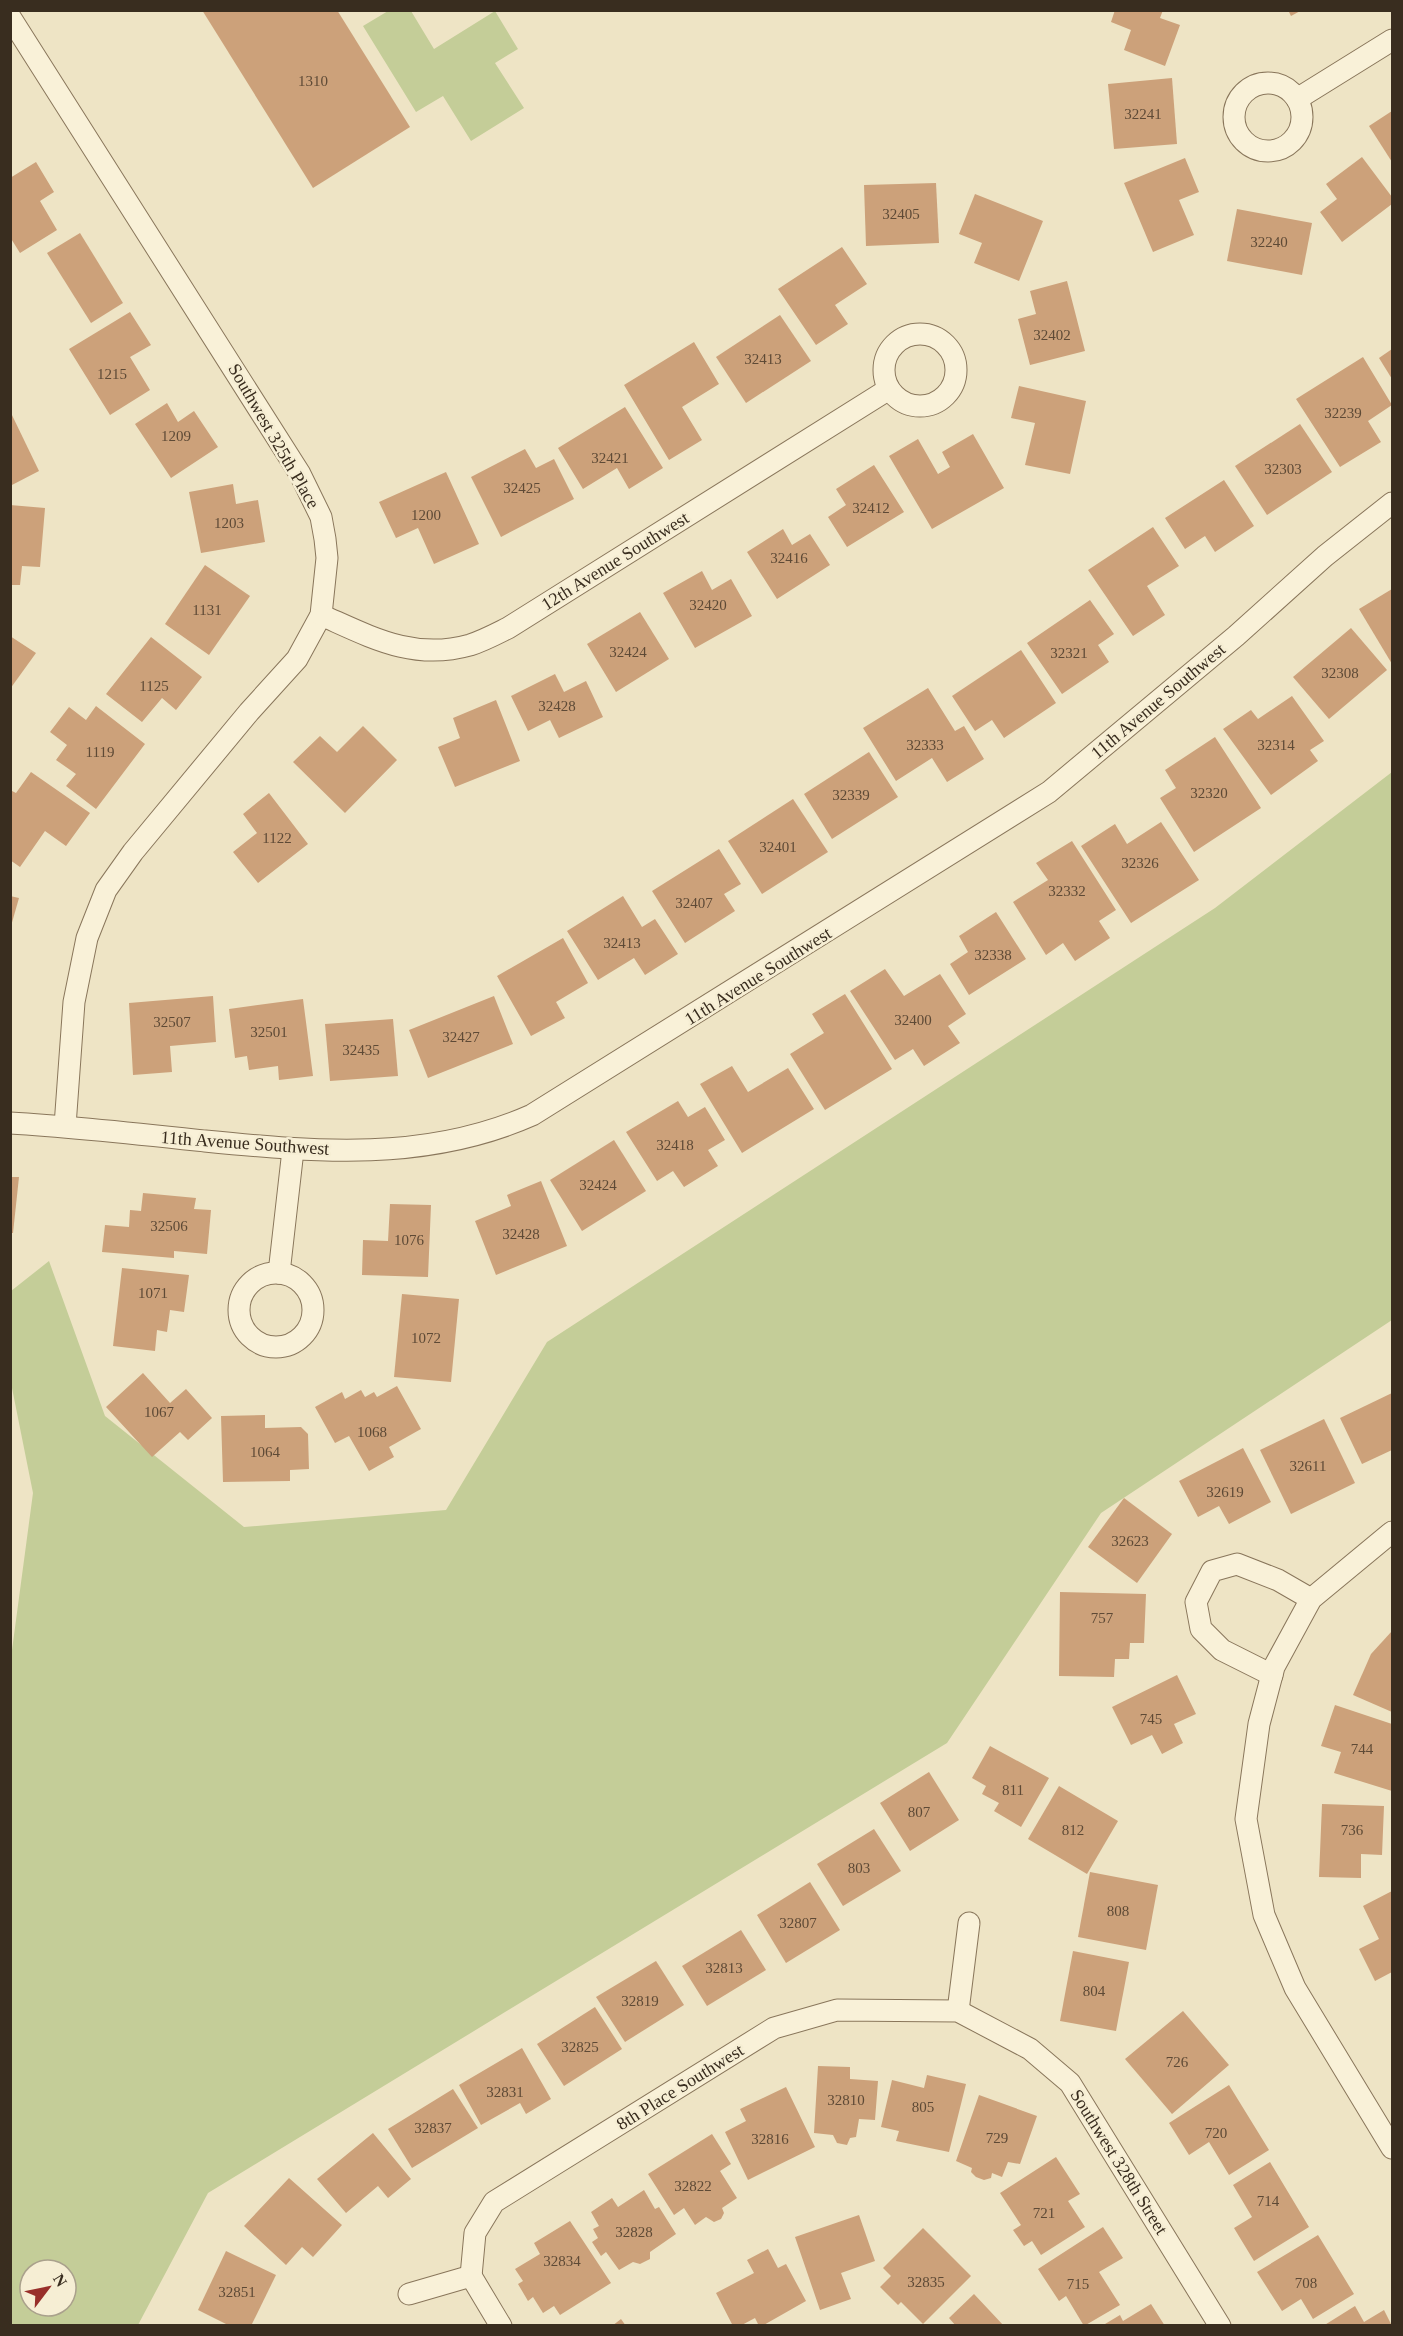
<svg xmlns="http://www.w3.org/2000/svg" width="1403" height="2336" viewBox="0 0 1403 2336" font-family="Georgia,serif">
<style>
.green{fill:#c4cd98;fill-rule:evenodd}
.building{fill:#cca17a}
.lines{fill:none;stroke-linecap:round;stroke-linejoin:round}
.minor-casing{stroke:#89765b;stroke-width:23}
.minor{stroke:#f9f1d8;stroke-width:21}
.labels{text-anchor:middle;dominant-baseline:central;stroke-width:5;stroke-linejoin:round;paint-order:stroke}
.number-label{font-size:15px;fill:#5e4a36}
.street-label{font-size:18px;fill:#392d1f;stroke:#f6eed4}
</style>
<rect width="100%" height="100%" fill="#eee4c5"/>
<!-- green -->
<g class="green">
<path d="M388,11H411L434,49L495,11L518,49L495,63L524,108L471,141L443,96L416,112L363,26Z"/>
<path d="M1392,772V1320L1101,1513L947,1743L208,2193L138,2325H10V1665L33,1493L11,1383V1291L49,1261L105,1416L244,1527L446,1510L547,1342L1215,908ZM30,2270H66V2306H30Z"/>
</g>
<!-- building -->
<g class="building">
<path d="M202,10H337L410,127L313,188Z"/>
<path d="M1115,10H1163L1160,18L1180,25L1165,66L1124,50L1131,30L1111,22Z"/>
<path d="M1288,10H1302L1291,16Z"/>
<path d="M1172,78L1177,144L1114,149L1108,84Z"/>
<path d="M1392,111V162L1369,126Z"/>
<path d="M1362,157L1392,197V204L1342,242L1320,212L1337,199L1326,184Z"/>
<path d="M1185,158L1199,192L1179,200L1194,235L1153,252L1124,183Z"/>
<path d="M36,162L54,192L40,201L57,230L20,253L10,237V178Z"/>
<path d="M936,183L939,243L866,246L864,185Z"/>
<path d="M975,194L1043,221L1019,281L974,263L982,243L959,234Z"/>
<path d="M1237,209L1312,223L1302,275L1227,261Z"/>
<path d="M80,233L123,303L91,323L47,253Z"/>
<path d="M842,247L867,284L835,305L848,324L816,345L778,289Z"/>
<path d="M1067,281L1085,351L1030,365L1018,319L1036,314L1030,291Z"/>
<path d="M130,312L151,345L130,357L150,390L110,415L69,349Z"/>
<path d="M780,315L811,361L746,403L716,357Z"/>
<path d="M694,342L719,384L682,407L702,440L669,460L624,385Z"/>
<path d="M1392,349V379L1379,358Z"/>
<path d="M1363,357L1392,405L1368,421L1381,442L1340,467L1296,399Z"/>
<path d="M1019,386L1086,401L1070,474L1025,465L1035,423L1011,418Z"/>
<path d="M167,403L178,422L194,411L218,447L171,478L135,424Z"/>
<path d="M625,407L663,468L629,489L617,468L583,489L558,448Z"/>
<path d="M10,411L39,471L10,486Z"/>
<path d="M1300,424L1332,472L1267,515L1235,466Z"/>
<path d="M973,434L1004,488L932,529L889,456L918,439L938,474L950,467L942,452Z"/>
<path d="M525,449L536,468L554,459L574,499L501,537L471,477Z"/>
<path d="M874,465L904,512L847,547L828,517L846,505L836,489Z"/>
<path d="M446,472L479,544L434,564L418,528L396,538L379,502Z"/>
<path d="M1224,480L1254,526L1215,552L1205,536L1185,549L1165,518Z"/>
<path d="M233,484L236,504L258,500L265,542L201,553L189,492Z"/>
<path d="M10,505L45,508L40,567L22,566L20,585H10Z"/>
<path d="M1153,527L1179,566L1147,586L1165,615L1133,636L1088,570Z"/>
<path d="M783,529L792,545L810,534L830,565L777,599L747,552Z"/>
<path d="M205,565L250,596L209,655L165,624Z"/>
<path d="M702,571L712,590L731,579L752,616L695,648L663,593Z"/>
<path d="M1392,589V664L1359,609Z"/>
<path d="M1090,600L1114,634L1098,645L1109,662L1062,694L1027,643Z"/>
<path d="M640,612L669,659L616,692L587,644Z"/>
<path d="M1351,628L1387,670L1329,719L1293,677Z"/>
<path d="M10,636L36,653L10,689Z"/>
<path d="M151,637L202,677L176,710L162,698L142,722L106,694Z"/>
<path d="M1021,650L1056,703L1004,738L992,720L975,731L952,696Z"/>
<path d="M555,674L564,692L586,681L603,717L559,738L550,720L528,731L511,696Z"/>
<path d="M928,688L955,731L964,726L984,759L947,782L932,758L896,781L863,728Z"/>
<path d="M1292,696L1324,741L1310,750L1318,761L1271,795L1223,729L1251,710L1258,719Z"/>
<path d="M496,700L520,761L455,787L438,747L460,738L453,718Z"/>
<path d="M96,706L145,744L96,809L66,786L76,774L56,760L67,745L50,732L69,707L86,720Z"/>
<path d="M363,726L397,760L345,813L293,762L320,736L337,752Z"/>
<path d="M1215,737L1261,808L1194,852L1160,798L1176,788L1165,770Z"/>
<path d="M869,752L898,797L832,839L804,794Z"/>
<path d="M31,772L90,813L66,846L45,831L20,867L10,860V790L16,793Z"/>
<path d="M269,793L308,844L258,883L233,852L257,833L243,814Z"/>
<path d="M793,799L828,852L762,894L728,841Z"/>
<path d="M1161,822L1199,880L1131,923L1081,846L1115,824L1127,844Z"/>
<path d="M1072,841L1116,910L1099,921L1110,938L1075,961L1063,943L1046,955L1013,902L1048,880L1036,863Z"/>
<path d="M719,849L741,884L724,894L735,911L685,943L652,891Z"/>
<path d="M10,896L19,898L11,926H10Z"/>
<path d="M623,896L642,927L655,919L678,954L645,975L634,958L598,980L567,931Z"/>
<path d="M996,912L1026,959L969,995L950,964L968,952L959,936Z"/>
<path d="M563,938L588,983L556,1002L565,1018L531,1036L497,976Z"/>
<path d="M885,969L904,996L940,974L966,1014L948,1026L960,1043L924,1066L913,1049L895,1060L850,991Z"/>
<path d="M845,994L892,1069L825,1110L790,1054L824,1033L812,1014Z"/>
<path d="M213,996L216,1042L170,1046L172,1072L133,1075L129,1003Z"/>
<path d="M494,996L513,1044L428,1078L409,1030Z"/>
<path d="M303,999L313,1076L279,1080L278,1066L249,1070L247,1056L235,1058L229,1009Z"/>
<path d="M393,1019L398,1076L330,1081L325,1024Z"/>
<path d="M732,1066L748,1092L788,1068L814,1109L742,1153L700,1084Z"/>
<path d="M678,1101L688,1117L705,1107L725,1140L708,1150L718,1166L684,1187L673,1171L657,1181L626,1132Z"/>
<path d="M614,1140L646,1191L582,1231L550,1180Z"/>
<path d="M10,1177H19L13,1233H10Z"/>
<path d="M541,1181L567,1246L496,1275L475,1221L511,1206L507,1195Z"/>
<path d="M143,1193L196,1198L194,1209L211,1210L207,1254L174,1251V1258L102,1252L105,1225L129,1227L130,1210L141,1211Z"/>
<path d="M390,1204L431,1205L428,1277L362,1275L363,1240L388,1241Z"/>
<path d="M122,1268L189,1275L184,1312L170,1310L167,1332L157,1330L155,1351L113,1346Z"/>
<path d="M402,1294L459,1299L451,1382L394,1377Z"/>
<path d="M143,1373L170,1403L186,1389L212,1418L188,1440L180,1432L152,1457L106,1407Z"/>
<path d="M397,1386L421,1429L389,1447L394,1457L369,1471L349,1436L335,1443L315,1407L342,1392L345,1399L361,1390L365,1397L374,1392L377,1397Z"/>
<path d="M1392,1393V1450L1362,1464L1340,1418Z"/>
<path d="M265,1415V1428L301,1427L308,1434L309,1469L290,1470V1481L223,1482L221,1416Z"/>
<path d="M1324,1419L1355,1483L1291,1514L1260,1450Z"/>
<path d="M1243,1448L1271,1502L1229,1524L1219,1506L1198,1517L1179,1481Z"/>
<path d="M1124,1498L1172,1534L1137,1583L1088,1547Z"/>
<path d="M1060,1592L1146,1594L1144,1643H1130L1129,1659H1115L1114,1677L1059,1676Z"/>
<path d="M1392,1631V1712L1353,1695L1371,1654Z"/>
<path d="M1177,1675L1196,1714L1174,1724L1183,1743L1162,1754L1152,1735L1131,1745L1112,1707Z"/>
<path d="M1335,1705L1392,1724V1791L1334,1773L1341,1752L1321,1746Z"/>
<path d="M990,1746L1049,1778L1021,1827L994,1811L999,1803L982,1794L986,1786L972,1778Z"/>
<path d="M929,1772L959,1820L910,1851L880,1803Z"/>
<path d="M1059,1786L1118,1821L1087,1874L1028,1839Z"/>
<path d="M1322,1804L1384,1806L1382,1855L1361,1854V1878L1319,1877Z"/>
<path d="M874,1829L901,1871L843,1906L817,1864Z"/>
<path d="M1090,1872L1158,1885L1146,1950L1078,1937Z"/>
<path d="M810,1882L840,1930L786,1963L757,1915Z"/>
<path d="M1392,1891V1972L1375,1981L1359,1949L1379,1939L1363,1906Z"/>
<path d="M741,1930L766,1970L707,2006L682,1966Z"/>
<path d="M1073,1951L1129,1962L1116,2031L1060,2021Z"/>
<path d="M656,1961L684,2005L625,2042L596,1997Z"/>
<path d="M595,2007L622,2049L564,2086L537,2044Z"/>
<path d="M1183,2011L1229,2065L1172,2114L1125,2059Z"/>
<path d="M522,2048L551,2099L526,2114L520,2103L481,2125L459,2085Z"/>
<path d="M818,2066L850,2067V2079L878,2081L875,2120L859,2119L856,2137L850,2138L847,2145L837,2143L833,2135L814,2133Z"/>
<path d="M927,2075L966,2084L949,2152L896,2141L899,2131L881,2127L892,2080L924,2088Z"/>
<path d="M1229,2085L1269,2150L1229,2175L1209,2142L1189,2155L1169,2123Z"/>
<path d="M786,2087L815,2147L748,2180L725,2132L746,2121L740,2109Z"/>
<path d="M453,2089L478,2128L412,2168L388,2129Z"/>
<path d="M979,2095L1037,2116L1020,2164L1008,2162L1002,2177L992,2173L991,2178L984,2180L976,2177L971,2172L972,2168L956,2161Z"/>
<path d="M373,2133L411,2179L388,2198L378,2186L346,2213L317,2179Z"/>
<path d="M712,2134L731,2164L720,2171L737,2198L722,2208L724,2213L721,2219L714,2222L706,2217L695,2225L684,2208L674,2215L648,2174Z"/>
<path d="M1056,2157L1080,2194L1068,2201L1085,2227L1041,2255L1032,2241L1024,2246L1013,2230L1021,2225L1000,2193Z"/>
<path d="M1270,2162L1309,2227L1254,2261L1234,2228L1252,2217L1233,2185Z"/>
<path d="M289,2178L342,2225L313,2257L302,2247L286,2265L244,2226Z"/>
<path d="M644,2190L655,2209L659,2207L676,2234L650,2252V2259L640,2264L633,2262L619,2270L606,2252L601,2256L592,2242L598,2238L593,2229L599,2226L591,2212L612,2198L618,2207Z"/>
<path d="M859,2215L875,2261L841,2273L851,2299L820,2310L795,2237Z"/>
<path d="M570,2221L611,2283L560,2315L554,2306L543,2313L533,2297L528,2301L518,2284L523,2281L515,2269L540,2254L534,2243Z"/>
<path d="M1103,2227L1123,2258L1099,2272L1120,2305L1084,2326L1066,2296L1059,2301L1038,2269Z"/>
<path d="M923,2228L971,2276L923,2324L901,2302L898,2305L880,2287L891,2276L883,2268Z"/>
<path d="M1318,2235L1354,2294L1313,2319L1301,2299L1282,2311L1257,2272Z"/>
<path d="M768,2249L778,2268L786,2264L806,2301L762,2326H759L755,2318L740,2326H733L716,2293L754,2273L747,2260Z"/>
<path d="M226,2251L276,2275L251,2326H230L198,2310Z"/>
<path d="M974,2294L1004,2326H956L949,2318Z"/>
<path d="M1151,2304L1165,2326L1105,2324L1120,2315L1123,2321Z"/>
<path d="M1355,2306L1364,2322L1384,2310L1392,2326H1323Z"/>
<path d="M621,2319L626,2326H612Z"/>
</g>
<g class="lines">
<defs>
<g id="minor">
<path d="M10,17L300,474L321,517L325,539L327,558L321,615L297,659L249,712L133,852L106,890L87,938L74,1002L65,1126"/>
<circle cx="1268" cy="117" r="34"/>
<path d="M1297,99L1392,40"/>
<circle cx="920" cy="370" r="36"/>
<path d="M321,615C371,637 413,661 470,645C483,641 496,634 508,628L889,389"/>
<path d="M10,1123C76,1127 140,1134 205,1141C317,1152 426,1162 532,1115L1049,792L1236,636L1325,556L1392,503"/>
<path d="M279,1273L293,1150"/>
<circle cx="276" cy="1310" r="37"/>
<path d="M1392,1532L1311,1599L1274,1667L1259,1724L1246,1819L1264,1915L1295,1988L1392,2148"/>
<path d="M1272,1675L1222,1650L1201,1629L1196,1602L1212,1571L1237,1564L1278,1580L1311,1599"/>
<path d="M958,2011L969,1923"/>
<path d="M471,2276L475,2233L494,2202L774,2028L837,2010L958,2011L1030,2049L1070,2083L1220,2326"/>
<path d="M471,2276L501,2326"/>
<path d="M409,2294L471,2276"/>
</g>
</defs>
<!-- minor casing -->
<use href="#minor" class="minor-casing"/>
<!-- minor -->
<use href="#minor" class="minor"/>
</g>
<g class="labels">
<!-- number labels -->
<g class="number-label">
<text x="313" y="81">1310</text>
<text x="1143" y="114">32241</text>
<text x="901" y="214">32405</text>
<text x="1269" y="242">32240</text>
<text x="1052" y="335">32402</text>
<text x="763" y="359">32413</text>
<text x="112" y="374">1215</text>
<text x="1343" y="413">32239</text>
<text x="176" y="436">1209</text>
<text x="610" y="458">32421</text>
<text x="1283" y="469">32303</text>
<text x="522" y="488">32425</text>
<text x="871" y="508">32412</text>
<text x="426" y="515">1200</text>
<text x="229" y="523">1203</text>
<text x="789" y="558">32416</text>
<text x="708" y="605">32420</text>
<text x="207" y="610">1131</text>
<text x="628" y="652">32424</text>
<text x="1069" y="653">32321</text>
<text x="1340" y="673">32308</text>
<text x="154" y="686">1125</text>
<text x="557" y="706">32428</text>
<text x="925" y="745">32333</text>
<text x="1276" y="745">32314</text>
<text x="100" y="752">1119</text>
<text x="1209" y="793">32320</text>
<text x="851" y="795">32339</text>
<text x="277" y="838">1122</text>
<text x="778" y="847">32401</text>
<text x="1140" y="863">32326</text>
<text x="1067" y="891">32332</text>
<text x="694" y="903">32407</text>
<text x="622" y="943">32413</text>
<text x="993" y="955">32338</text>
<text x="913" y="1020">32400</text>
<text x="172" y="1022">32507</text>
<text x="269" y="1032">32501</text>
<text x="461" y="1037">32427</text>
<text x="361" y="1050">32435</text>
<text x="675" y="1145">32418</text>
<text x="598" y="1185">32424</text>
<text x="169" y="1226">32506</text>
<text x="521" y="1234">32428</text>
<text x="409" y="1240">1076</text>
<text x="153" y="1293">1071</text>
<text x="426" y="1338">1072</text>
<text x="159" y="1412">1067</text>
<text x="372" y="1432">1068</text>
<text x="265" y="1452">1064</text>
<text x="1308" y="1466">32611</text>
<text x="1225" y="1492">32619</text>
<text x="1130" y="1541">32623</text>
<text x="1102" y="1618">757</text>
<text x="1151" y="1719">745</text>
<text x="1362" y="1749">744</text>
<text x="1013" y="1790">811</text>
<text x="919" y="1812">807</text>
<text x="1073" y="1830">812</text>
<text x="1352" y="1830">736</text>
<text x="859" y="1868">803</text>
<text x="1118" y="1911">808</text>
<text x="798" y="1923">32807</text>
<text x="724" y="1968">32813</text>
<text x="1094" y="1991">804</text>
<text x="640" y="2001">32819</text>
<text x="580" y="2047">32825</text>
<text x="1177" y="2062">726</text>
<text x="505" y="2092">32831</text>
<text x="846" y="2100">32810</text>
<text x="923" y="2107">805</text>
<text x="433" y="2128">32837</text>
<text x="1216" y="2133">720</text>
<text x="997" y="2138">729</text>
<text x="770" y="2139">32816</text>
<text x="693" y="2186">32822</text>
<text x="1268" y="2201">714</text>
<text x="1044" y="2213">721</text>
<text x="634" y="2232">32828</text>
<text x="562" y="2261">32834</text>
<text x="926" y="2282">32835</text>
<text x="1306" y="2283">708</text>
<text x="1078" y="2284">715</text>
<text x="237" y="2292">32851</text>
</g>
<!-- street labels -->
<g class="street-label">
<text transform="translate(274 436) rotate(60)">Southwest 325th Place</text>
<text transform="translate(615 561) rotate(-32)">12th Avenue Southwest</text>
<text transform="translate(1158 701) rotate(-40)">11th Avenue Southwest</text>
<text transform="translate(758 976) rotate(-32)">11th Avenue Southwest</text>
<text transform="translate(245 1143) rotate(4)">11th Avenue Southwest</text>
<text transform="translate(680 2087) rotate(-32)">8th Place Southwest</text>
<text transform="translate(1119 2162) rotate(58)">Southwest 328th Street</text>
</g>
</g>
<!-- border -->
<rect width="1403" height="2336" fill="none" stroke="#392d1f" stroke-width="24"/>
<!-- north arrow -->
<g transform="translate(48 2288) rotate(58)"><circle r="28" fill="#f6eed4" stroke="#aaa18c" stroke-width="1.5"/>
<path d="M0-4.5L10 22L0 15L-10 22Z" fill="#982f2a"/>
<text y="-9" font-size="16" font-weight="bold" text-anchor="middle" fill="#392d1f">N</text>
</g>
</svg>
